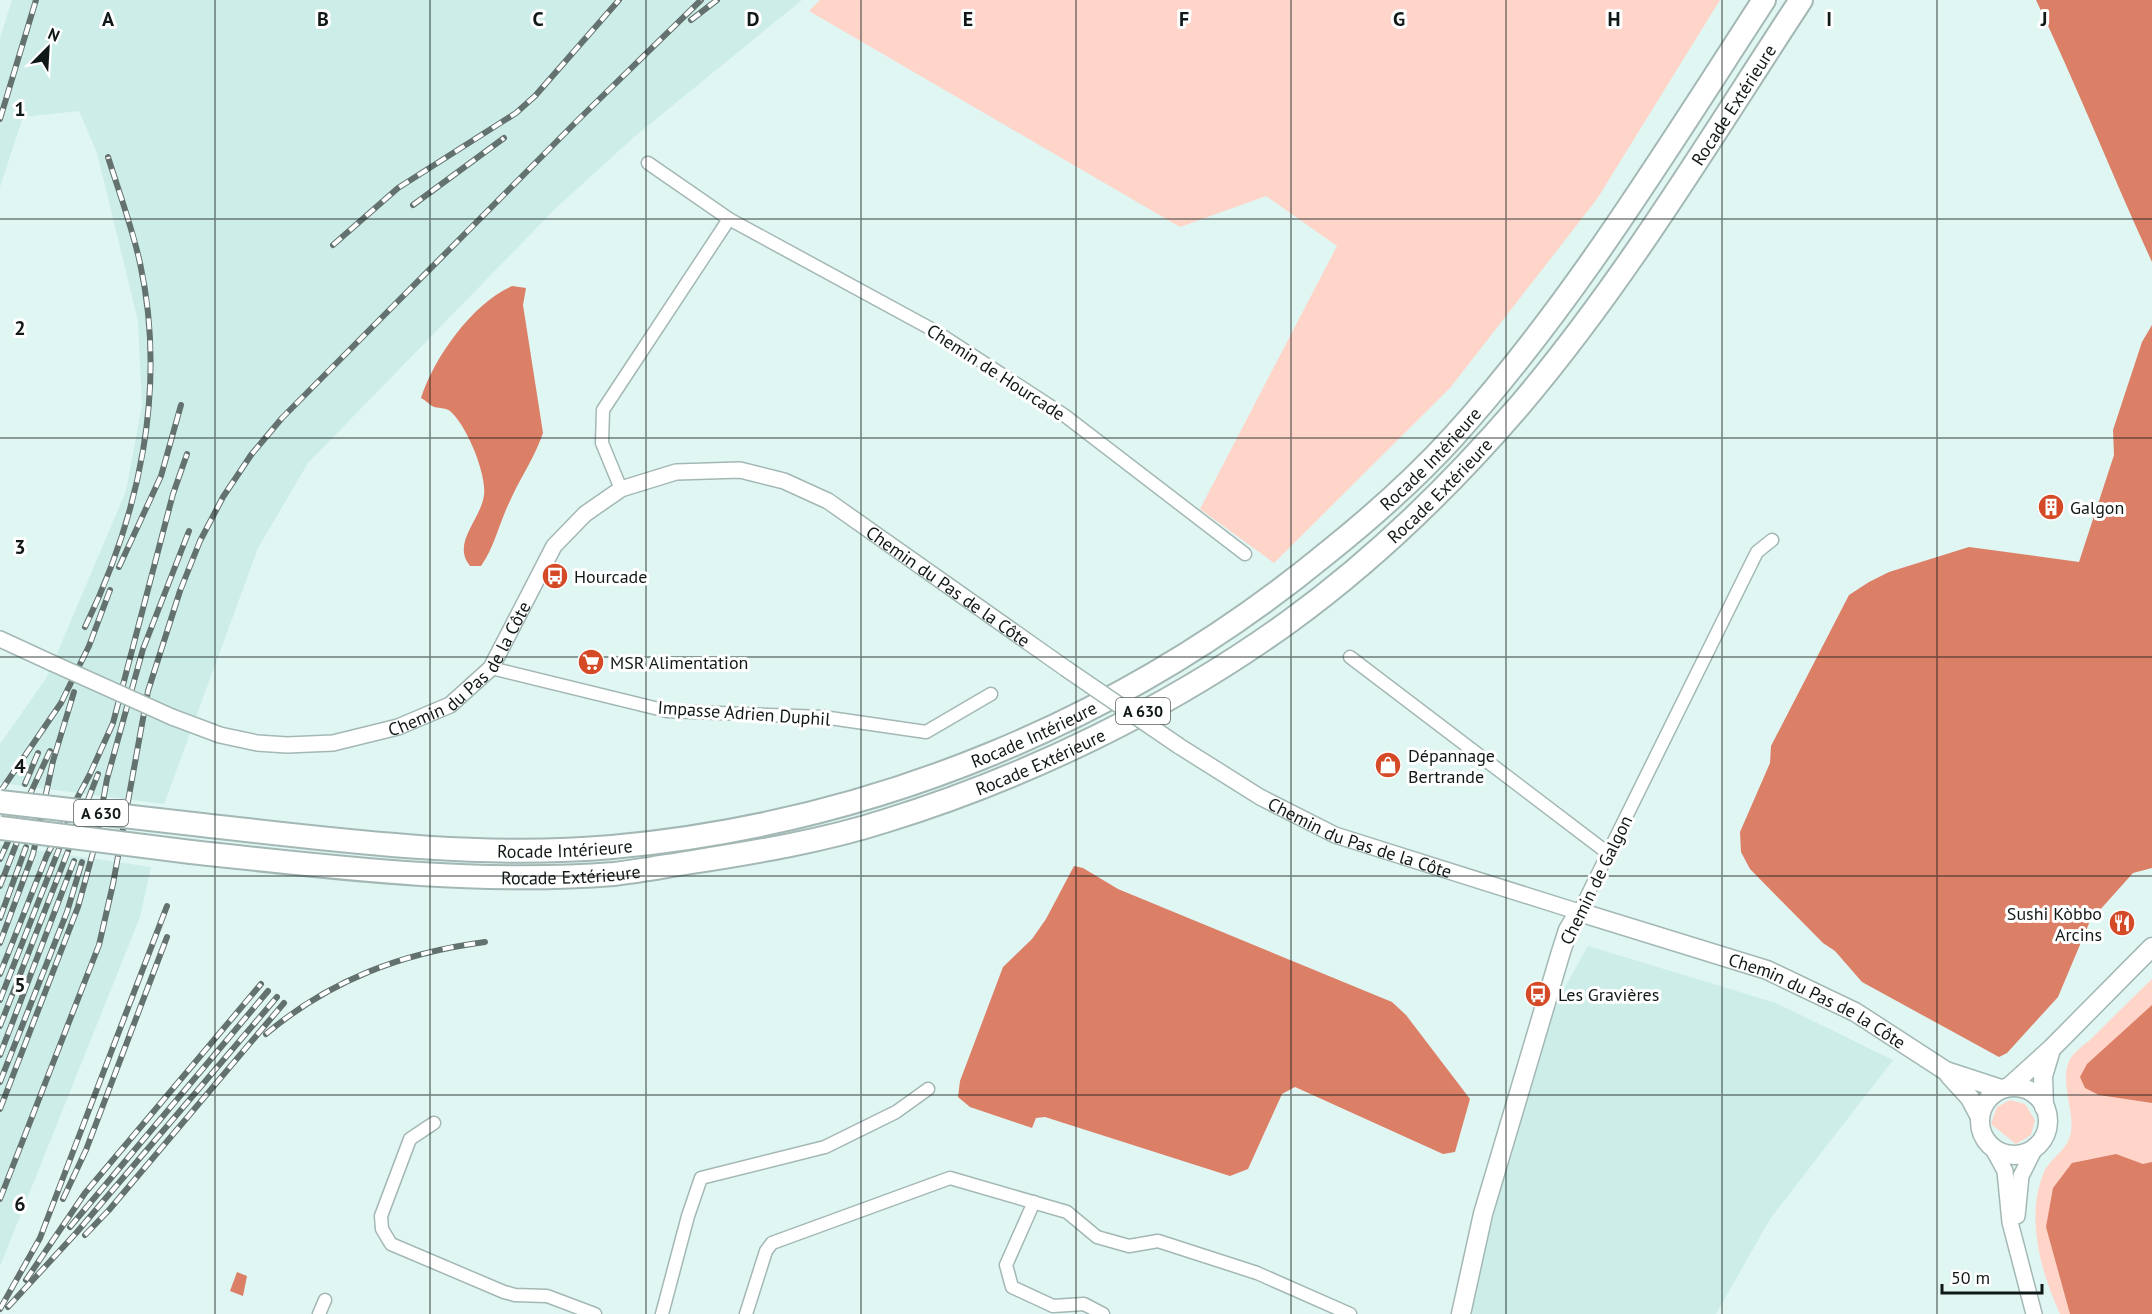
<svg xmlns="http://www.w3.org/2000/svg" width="2152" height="1314" viewBox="0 0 2152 1314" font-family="'PT Sans',sans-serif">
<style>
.built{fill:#cdede8}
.green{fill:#ffd5ca}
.water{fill:#dc7f67}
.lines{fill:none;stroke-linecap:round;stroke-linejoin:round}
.minor-casing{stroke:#a3b8b4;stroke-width:15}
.tertiary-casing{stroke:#a3b8b4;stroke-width:18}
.secondary-casing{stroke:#a3b8b4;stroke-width:21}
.motorway-casing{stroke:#a3b8b4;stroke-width:26}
.minor{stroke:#fff;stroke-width:12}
.tertiary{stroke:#fff;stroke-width:15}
.secondary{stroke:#fff;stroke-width:18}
.motorway{stroke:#fff;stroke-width:22}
.rail-casing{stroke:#64726f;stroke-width:6}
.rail{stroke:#fff;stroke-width:4;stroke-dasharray:11;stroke-linecap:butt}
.tertiary-bridge-casing{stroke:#a3b8b4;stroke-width:18;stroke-linecap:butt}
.motorway-bridge-casing{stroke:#a3b8b4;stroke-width:26;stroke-linecap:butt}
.tertiary-bridge{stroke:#fff;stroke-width:15}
.motorway-bridge{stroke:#fff;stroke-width:22}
.grid{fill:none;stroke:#111918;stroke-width:1.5;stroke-opacity:0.55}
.labels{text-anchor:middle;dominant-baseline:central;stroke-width:6;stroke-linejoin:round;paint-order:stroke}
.shield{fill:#fff;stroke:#585e5d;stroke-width:1.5}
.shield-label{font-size:16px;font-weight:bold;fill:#111918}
.street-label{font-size:18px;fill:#111918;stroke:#fff}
.poi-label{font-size:18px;fill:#111918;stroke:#fff;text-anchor:start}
.grid-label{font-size:20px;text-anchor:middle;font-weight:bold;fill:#111918;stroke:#fff;stroke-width:6;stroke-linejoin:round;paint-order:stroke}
</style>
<rect width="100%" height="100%" fill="#e0f6f2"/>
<!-- built -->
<g class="built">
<path d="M12,0H802L634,137L555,209L308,463L258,548L164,804L0,783V744L47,677L126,491L142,405L138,321L97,153L79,111L23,117L0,187V38Z"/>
<path d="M0,845L151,867L140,917L0,1266Z"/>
<path d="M1588,946L1776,1003L1893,1060L1770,1219L1716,1314H1470L1506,1163L1551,1012Z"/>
</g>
<!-- green -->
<g class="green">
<path d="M820,0H1720L1597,199L1450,388L1274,563L1200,509L1337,246L1266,196L1180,227L809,11Z"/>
<path d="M2152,979V1314H2060C2041,1272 2025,1217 2044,1172C2051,1157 2069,1150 2071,1131C2074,1108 2059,1080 2070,1059C2074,1052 2084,1045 2090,1040C2111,1019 2131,999 2152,979Z"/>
<path d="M2010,1100L2025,1104L2035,1120L2031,1135L2016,1144L1991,1124L1997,1107Z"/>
</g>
<!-- water -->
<g class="water">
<path d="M2036,0H2152V262C2112,175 2077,86 2036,0Z"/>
<path d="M512,286L526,288L523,305L543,433C535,457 520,478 510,501C499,523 495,546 481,566H470C451,543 481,520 484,495C487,474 466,424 450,411C445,407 438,409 432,406C429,404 425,400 421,398C434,357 473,303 512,286Z"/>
<path d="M2152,325V868L2133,873L2090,921L2058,997L2007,1053L1999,1057L1862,982L1835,951L1823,943L1750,869L1741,852L1740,832L1770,763L1771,746L1849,595L1869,582L1889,572L1969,547L2079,562L2114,455L2113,430L2142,342Z"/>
<path d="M1074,866L1083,868L1118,889L1392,1002L1406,1015L1470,1099L1455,1152L1443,1154L1295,1087L1282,1094L1248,1169L1230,1176L1045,1117L1036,1118L1032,1128L970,1107L958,1097L960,1081L1003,967L1032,939L1046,919Z"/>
<path d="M2152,1005V1103L2099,1095L2085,1088L2080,1077L2087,1064Z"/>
<path d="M2116,1154L2143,1164L2152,1162V1314H2070L2046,1227L2053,1188L2072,1163Z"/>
<path d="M237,1272L247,1276L243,1296L230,1291Z"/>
</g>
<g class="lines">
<defs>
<g id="minor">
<path d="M648,163L729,219L935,331L1064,415L1245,554"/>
<path d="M621,489L602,443L603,410L729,219"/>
<path d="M1350,657L1609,854"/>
<path d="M491,668L667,711L823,717L926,732L991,694"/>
<path d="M1579,912L1749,568L1757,552L1772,540"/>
<path d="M434,1123L410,1139L381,1216L382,1229L391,1244L504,1292L515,1295L547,1296L595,1314"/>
<path d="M1034,1202L1006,1265L1012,1287L1053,1306L1084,1304L1103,1314"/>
<path d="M319,1314L325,1300"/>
<path d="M662,1314L688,1216L701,1178L825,1147L896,1112L928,1089"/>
<path d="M746,1314L766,1251L772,1243L950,1178L1067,1212L1097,1237L1129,1246L1158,1241L1257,1273L1350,1314"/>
</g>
<g id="tertiary">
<path d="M0,639L52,663"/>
<path id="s1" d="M172,717L220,735L257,743L287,745L333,743L398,727L450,705L491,668L554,546L585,514L621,489L676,472L740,470L784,481L828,501L1065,668"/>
<path id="s2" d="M1179,746L1260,797L1335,835L1579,912"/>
<path d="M1993,1149L2005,1171L2010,1222L2034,1314"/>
<path d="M2017,1216L2021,1176L2035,1148"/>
</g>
<g id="secondary">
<path d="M1949,1075L1970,1098L1980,1117"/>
<circle cx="2014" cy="1121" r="34"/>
<path d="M2009,1087L2052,1048L2152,947"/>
<path d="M2044,1107L2043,1076L2050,1053"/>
<path id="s3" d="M1461,1314L1483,1214L1560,955L1568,930L1579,912L1767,970L1855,1012L1946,1071L2001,1089"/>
</g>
<g id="motorway">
<path id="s4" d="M202,825C337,840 476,859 612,847C875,823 1124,720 1327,553C1372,517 1415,479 1454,436C1573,304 1667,149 1764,0"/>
<path id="s5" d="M191,852C331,867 473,885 614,874C640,871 666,866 692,862C756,852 823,841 885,821C1027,777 1170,708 1290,621C1374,560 1452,484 1520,405C1626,280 1711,137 1801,0"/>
</g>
</defs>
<!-- minor casing -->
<use href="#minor" class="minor-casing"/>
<!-- tertiary casing -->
<use href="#tertiary" class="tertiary-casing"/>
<!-- secondary casing -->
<use href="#secondary" class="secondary-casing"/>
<!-- motorway casing -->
<use href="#motorway" class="motorway-casing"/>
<!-- minor -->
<use href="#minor" class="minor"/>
<!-- tertiary -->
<use href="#tertiary" class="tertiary"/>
<!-- secondary -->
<use href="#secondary" class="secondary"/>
<!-- motorway -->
<use href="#motorway" class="motorway"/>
<defs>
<g id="rail">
<path d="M691,20L717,0"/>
<path d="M0,119L36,0"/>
<path d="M413,205L504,138"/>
<path d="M333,245L398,188L516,113L535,96L619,0"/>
<path d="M119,567L161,476L181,405"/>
<path d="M85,627C140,514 167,387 140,263C132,227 119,192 108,157"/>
<path d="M25,784L38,753"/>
<path d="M0,792L61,703L89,646L110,590"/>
<path d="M0,859L50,751"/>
<path d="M0,886L24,824"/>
<path d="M0,918L26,847"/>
<path d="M0,943L33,854L53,761L74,692"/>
<path d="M0,974L47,855L90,774L113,723L173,494L187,454"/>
<path d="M0,1000L59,849"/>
<path d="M0,1026L98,774"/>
<path d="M266,1034C330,980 402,953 485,942"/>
<path d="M0,1055L74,861"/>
<path d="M0,1082L67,912L82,862"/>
<path d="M0,1109L78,907L95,845L107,779L143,649L189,531"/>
<path d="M0,1199L99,945L113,884L148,691L180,591L200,541L223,497L251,455L282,418L577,121L701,0"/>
<path d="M63,1199L86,1150L167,937"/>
<path d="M70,1227L268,991"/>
<path d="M85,1235L109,1210L284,1003"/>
<path d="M26,1280L85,1193L261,984"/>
<path d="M8,1307L77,1232L277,997"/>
<path d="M0,1309L40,1238L167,906"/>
</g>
</defs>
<!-- rail casing -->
<use href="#rail" class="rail-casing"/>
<!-- rail -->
<use href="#rail" class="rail"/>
<defs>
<g id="tertiary-bridge">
<path d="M52,663L172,717"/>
<path d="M1065,668L1179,746"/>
</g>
<g id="motorway-bridge">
<path d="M0,802L202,825"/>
<path d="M0,828L191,852"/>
</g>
</defs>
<!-- tertiary-bridge casing -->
<use href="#tertiary-bridge" class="tertiary-bridge-casing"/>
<!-- motorway-bridge casing -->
<use href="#motorway-bridge" class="motorway-bridge-casing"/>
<!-- tertiary-bridge -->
<use href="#tertiary-bridge" class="tertiary-bridge"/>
<!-- motorway-bridge -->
<use href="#motorway-bridge" class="motorway-bridge"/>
</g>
<!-- grid -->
<path class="grid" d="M215,0V1314M430,0V1314M646,0V1314M861,0V1314M1076,0V1314M1291,0V1314M1506,0V1314M1722,0V1314M1937,0V1314M0,219H2152M0,438H2152M0,657H2152M0,876H2152M0,1095H2152"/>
<!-- icons -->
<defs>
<symbol id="building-disc" viewBox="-11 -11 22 22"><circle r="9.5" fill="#d44a27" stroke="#fff"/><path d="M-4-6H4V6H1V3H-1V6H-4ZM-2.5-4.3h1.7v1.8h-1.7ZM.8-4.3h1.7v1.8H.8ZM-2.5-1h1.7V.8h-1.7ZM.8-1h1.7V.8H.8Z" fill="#fff"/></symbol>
<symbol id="bus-disc" viewBox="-11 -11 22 22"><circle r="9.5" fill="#d44a27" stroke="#fff"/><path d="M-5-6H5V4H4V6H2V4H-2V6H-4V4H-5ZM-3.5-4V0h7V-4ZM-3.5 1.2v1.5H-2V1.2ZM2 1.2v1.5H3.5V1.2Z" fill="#fff"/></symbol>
<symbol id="supermarket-disc" viewBox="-11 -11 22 22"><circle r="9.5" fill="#d44a27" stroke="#fff"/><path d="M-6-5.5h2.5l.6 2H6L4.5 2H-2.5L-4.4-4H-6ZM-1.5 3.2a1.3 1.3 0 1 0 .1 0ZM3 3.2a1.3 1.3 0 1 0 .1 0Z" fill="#fff"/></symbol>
<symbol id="shop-disc" viewBox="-11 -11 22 22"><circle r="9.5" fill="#d44a27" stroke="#fff"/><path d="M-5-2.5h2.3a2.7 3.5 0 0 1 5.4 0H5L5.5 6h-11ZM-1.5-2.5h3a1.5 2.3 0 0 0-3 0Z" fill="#fff"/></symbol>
<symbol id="restaurant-disc" viewBox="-11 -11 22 22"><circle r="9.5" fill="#d44a27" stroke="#fff"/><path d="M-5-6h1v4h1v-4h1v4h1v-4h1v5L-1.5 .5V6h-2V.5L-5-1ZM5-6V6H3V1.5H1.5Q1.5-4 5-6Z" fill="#fff"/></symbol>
</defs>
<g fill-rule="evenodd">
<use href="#building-disc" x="2036" y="492" width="30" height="30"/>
<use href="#bus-disc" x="540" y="561" width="30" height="30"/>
<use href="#supermarket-disc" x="576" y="647" width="30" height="30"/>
<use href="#shop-disc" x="1373" y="750" width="30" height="30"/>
<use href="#restaurant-disc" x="2107" y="908" width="30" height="30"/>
<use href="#bus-disc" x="1523" y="979" width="30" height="30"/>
</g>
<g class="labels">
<!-- shield labels -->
<g class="shield">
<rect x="1116" y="698" width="54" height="26" rx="4.5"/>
<rect x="74" y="800" width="54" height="26" rx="4.5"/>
</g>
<g class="shield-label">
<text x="1143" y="711">A 630</text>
<text x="101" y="813">A 630</text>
</g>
<!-- street labels -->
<g class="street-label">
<text stroke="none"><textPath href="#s5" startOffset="1839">Rocade Extérieure</textPath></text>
<text transform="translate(996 372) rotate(33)">Chemin de Hourcade</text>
<text stroke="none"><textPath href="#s4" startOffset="1336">Rocade Intérieure</textPath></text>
<text stroke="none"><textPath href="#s5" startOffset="1353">Rocade Extérieure</textPath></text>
<text stroke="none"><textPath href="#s1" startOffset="932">Chemin du Pas de la Côte</textPath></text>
<text stroke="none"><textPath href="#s1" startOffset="320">Chemin du Pas de la Côte</textPath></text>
<text transform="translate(744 713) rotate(4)">Impasse Adrien Duphil</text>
<text stroke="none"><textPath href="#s4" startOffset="850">Rocade Intérieure</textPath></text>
<text stroke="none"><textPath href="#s5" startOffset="867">Rocade Extérieure</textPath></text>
<text stroke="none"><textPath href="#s2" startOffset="204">Chemin du Pas de la Côte</textPath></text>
<text stroke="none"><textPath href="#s4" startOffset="364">Rocade Intérieure</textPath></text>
<text stroke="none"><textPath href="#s5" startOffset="381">Rocade Extérieure</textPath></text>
<text transform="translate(1596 880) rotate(-64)">Chemin de Galgon</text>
<text stroke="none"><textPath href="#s3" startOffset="675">Chemin du Pas de la Côte</textPath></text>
</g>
<!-- poi labels -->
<g class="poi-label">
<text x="2070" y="507">Galgon</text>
<text x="574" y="576">Hourcade</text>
<text x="610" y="662">MSR Alimentation</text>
<text x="1408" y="755">Dépannage<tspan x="1408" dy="21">Bertrande</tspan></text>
<text x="2102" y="913" text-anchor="end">Sushi Kòbbo<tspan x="2102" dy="21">Arcins</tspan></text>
<text x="1558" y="994">Les Gravières</text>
</g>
</g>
<g class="grid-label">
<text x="108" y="26">A</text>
<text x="323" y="26">B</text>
<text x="538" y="26">C</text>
<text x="753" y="26">D</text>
<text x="968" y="26">E</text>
<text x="1184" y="26">F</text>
<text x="1399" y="26">G</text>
<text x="1614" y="26">H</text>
<text x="1829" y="26">I</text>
<text x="2044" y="26">J</text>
<text x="20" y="116">1</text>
<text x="20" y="335">2</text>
<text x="20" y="554">3</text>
<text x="20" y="773">4</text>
<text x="20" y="992">5</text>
<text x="20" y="1211">6</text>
</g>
<!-- north arrow -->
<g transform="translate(48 48) rotate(24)" stroke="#ffffff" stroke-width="4.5" paint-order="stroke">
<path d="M0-4.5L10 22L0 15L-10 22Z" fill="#111918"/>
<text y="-9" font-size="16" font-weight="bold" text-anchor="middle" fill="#111918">N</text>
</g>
<!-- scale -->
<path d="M1942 1284v9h100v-9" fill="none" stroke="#111918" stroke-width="3"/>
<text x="1951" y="1284" font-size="18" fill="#111918" stroke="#ffffff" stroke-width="4.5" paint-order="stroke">50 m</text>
</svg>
